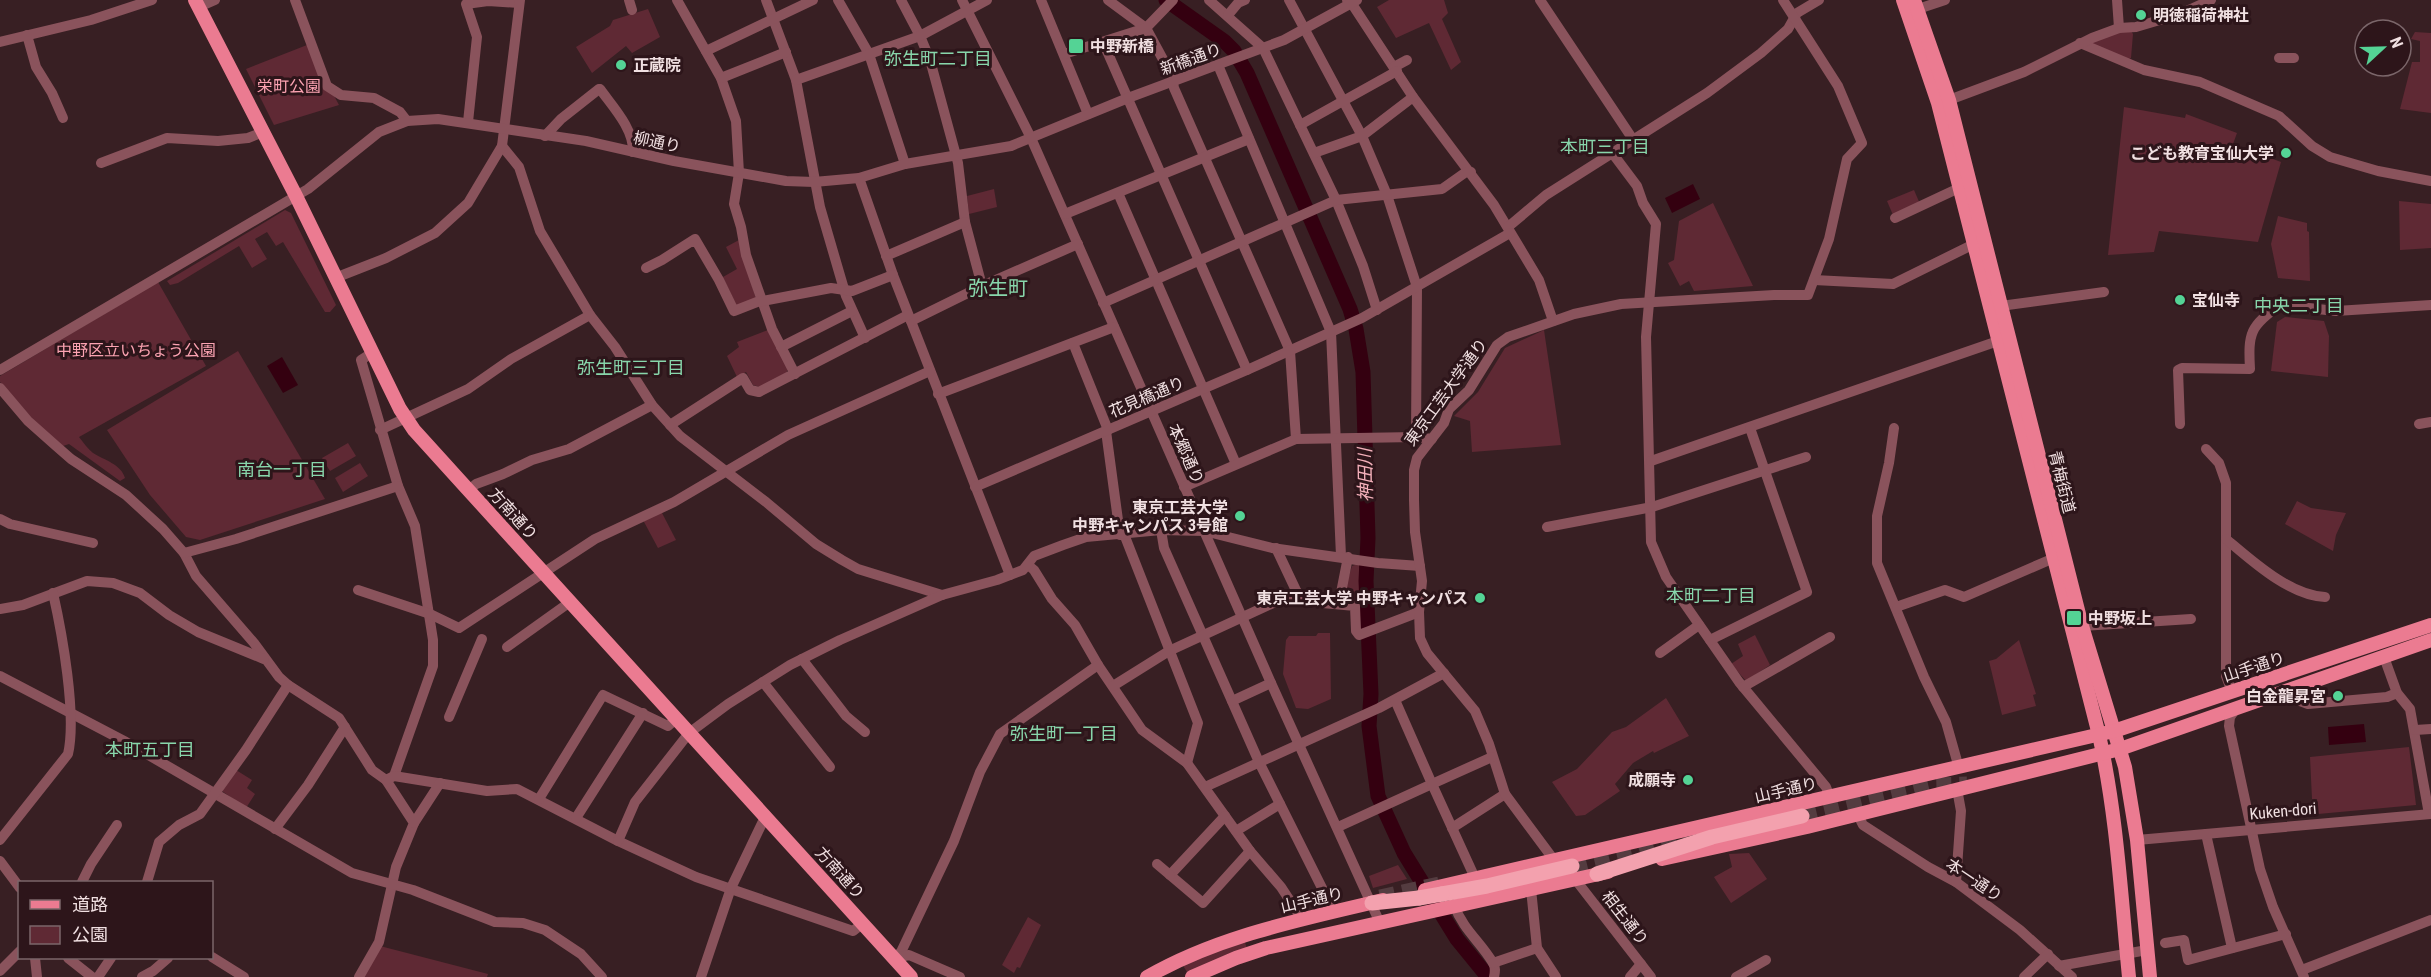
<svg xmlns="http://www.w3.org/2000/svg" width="2431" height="977" viewBox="0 0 2431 977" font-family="'Roboto Condensed','Noto Sans JP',sans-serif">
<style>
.green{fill:#5f2934}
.water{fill:#340010}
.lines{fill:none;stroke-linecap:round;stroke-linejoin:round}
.river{stroke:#340010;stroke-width:15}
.highway-tunnel{stroke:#543c40;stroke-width:15;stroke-dasharray:15 8;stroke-linecap:butt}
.minor{stroke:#8a535c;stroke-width:10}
.major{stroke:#eb7b91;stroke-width:14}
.highway{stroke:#f3a1ae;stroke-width:15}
.highway-bridge{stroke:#f3a1ae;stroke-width:15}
.poi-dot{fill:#54d395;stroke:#2d151a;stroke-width:2}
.labels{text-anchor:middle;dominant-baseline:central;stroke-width:6;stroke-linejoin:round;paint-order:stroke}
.poi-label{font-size:16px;font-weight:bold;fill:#f1e0e2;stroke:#2d151a;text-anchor:start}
.street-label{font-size:16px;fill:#f1e0e2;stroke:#2d151a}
.park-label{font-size:16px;fill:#fca3b2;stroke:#2d151a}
.neighbourhood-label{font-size:18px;fill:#88d6ab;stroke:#2d151a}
.water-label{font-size:18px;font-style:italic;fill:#f4b0ba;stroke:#2d151a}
.quarter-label{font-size:20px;fill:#88d6ab;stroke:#2d151a}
</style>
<rect width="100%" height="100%" fill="#381f23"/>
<!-- green -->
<g class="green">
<path d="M1389,0H1444L1448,13L1442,19L1461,62L1451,70L1429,23L1396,38L1377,7Z"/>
<path d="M648,9L660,37L632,53L626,46L592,73L576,47L610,26L613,20Z"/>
<path d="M2122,31H2131L2133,34L2131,58L2127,60L2091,45V40Z"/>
<path d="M2415,32L2431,33V113L2400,109L2412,62H2420V41L2411,39Z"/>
<path d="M307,45L339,105L274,125L246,69Z"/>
<path d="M2124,107L2185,118L2186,114L2237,133L2233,144L2281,162L2258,242L2159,231L2154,252L2108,255Z"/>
<path d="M994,189L997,207L969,214L967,196Z"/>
<path d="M1914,190L1920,204L1893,215L1887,201Z"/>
<path d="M2399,201L2431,204V248L2400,250Z"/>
<path d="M1713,203L1753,286L1694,291L1689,281L1680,286L1668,263L1674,260L1679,221Z"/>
<path d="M285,210L291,213L336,305L330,312H325L283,242L276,246L267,232L255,239L267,259L252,268L239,246L178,283L170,285L167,281Z"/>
<path d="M2278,216L2307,223V231L2309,232L2310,281L2278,278L2271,244Z"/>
<path d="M739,240L756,299L737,307L723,277L737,269L726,247Z"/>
<path d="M158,282L206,366L79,437C83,442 88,449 93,453C104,460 121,464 125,478L120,481L69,444L63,446L38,425L0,382V376Z"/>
<path d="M2285,317L2324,321L2329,336L2328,377L2271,371L2277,322Z"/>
<path d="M768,330L788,369L786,375L760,387L753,385L746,372L737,377L727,356L739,347L737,342Z"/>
<path d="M1544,330L1561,445L1472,452L1470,421L1454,416L1478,392L1505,348Z"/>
<path d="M238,351L325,499L200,540L186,537L150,495L107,430Z"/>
<path d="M348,443L356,456L330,471L322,458Z"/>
<path d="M360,463L368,476L343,492L335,478Z"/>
<path d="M2297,501L2311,508L2346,513L2336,535L2333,551L2285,524Z"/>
<path d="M661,511L676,540L658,548L643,520Z"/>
<path d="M1355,565H1359L1360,600C1352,600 1347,600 1344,592L1352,566Z"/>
<path d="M1318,633H1330L1331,699L1308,709L1296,708L1283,674L1286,640L1289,636H1316Z"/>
<path d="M1755,635L1770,665L1746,681L1731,664L1743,656L1738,644Z"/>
<path d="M2019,640L2036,694L2033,695L2036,706L2002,715L1989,661L1996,659Z"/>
<path d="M1666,698L1689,736L1654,753L1653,751L1633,763L1615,784L1620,791L1585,815L1576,816L1552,782L1577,769L1612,732L1626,727Z"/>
<path d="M2409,747L2416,805L2318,814L2317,799H2312L2310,757Z"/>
<path d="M236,770L252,780L247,788L255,794L246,808L222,791Z"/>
<path d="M1749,853L1767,879L1731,903L1714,877L1732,867L1729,854Z"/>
<path d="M1398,865L1407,879L1373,888L1369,876Z"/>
<path d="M1028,917L1041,925L1020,968L1017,967L1014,973L1002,965Z"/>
<path d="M1244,940L1247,948L1187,972L1182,964Z"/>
<path d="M380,946L488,974L487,977H364Z"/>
</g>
<!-- water -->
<g class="water">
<path d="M1693,184L1700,199L1672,213L1665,198Z"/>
<path d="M282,357L298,385L283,393L267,366Z"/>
<path d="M2364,724L2366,742L2329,745L2328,727Z"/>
</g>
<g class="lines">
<!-- river -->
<path class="river" d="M1166,0L1224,41L1234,51L1247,73L1350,309L1356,329L1363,372L1368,538L1366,581L1371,694L1369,726L1378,796L1404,853L1457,939L1488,977"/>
<!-- highway-tunnel -->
<g class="highway-tunnel">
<path d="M1802,816L1933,785L1967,784"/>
<path d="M1572,866L1635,851L1687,835"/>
<path d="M1380,897L1439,884"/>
</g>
<!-- minor -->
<g class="minor">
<path d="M295,0L327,86L341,95L374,98L400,112L407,121"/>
<path d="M629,0L632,10"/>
<path d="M677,0L721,78L736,121L739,173L734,204L741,227L746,255L772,329L795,374"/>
<path d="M766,0L796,80L820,207L846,296L865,338"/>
<path d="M838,0L869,54L905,164"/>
<path d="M901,0L920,36L930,60L958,163L965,222L982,286"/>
<path d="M962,0L1031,138L1271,683L1380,923"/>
<path d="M1041,0L1088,114"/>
<path d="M1108,0L1146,28L1172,76L1174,88L1290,351L1296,439"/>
<path d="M1209,0L1263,48L1336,200L1363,266L1377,310"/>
<path d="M1289,0L1362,136L1387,195L1417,287L1416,437"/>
<path d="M1347,0L1354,7L1413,97L1494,205L1539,280L1553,321"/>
<path d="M1540,0L1634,141"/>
<path d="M2117,0L2119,28"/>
<path d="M199,7L215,0"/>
<path d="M1918,9L1945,0"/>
<path d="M1228,15L1238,3L1245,0"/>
<path d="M27,35L36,67L52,93L63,118"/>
<path d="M0,42L91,20L152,0"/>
<path d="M1103,42L1247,370"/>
<path d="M2080,43L2144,70L2200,82L2279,116L2312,146L2330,157L2378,171L2431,181"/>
<path d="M706,51L813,0"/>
<path d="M1064,54L1146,28L1173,0"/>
<path d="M2279,58H2294"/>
<path d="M1218,65L1331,332L1341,556"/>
<path d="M1394,67L1407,60"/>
<path d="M721,78L786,52"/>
<path d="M796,80L920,36L987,0"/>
<path d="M600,89C613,107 634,129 633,152"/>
<path d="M1949,100L2024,72L2092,38L2119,28L2136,27L2180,14L2211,0"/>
<path d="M468,122L477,37L466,4L488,1L519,3"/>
<path d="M1300,125L1397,71"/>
<path d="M545,136L561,119L599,89"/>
<path d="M502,146L519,167L540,231L590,315L615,347L652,405L680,436L766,502L816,544L842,560L858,569L942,595"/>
<path d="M1314,153L1362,136L1413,97"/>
<path d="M1613,154L1637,186L1643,203L1656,224L1646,337L1651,542L1666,577L1739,682L1826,787L1830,797"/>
<path d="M101,163L167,138L218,141L248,138L263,132"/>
<path d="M859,178L893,275L1010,575"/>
<path d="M1118,193L1236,464"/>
<path d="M1065,214L1249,139"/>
<path d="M1895,218L1959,188"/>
<path d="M1508,227L1546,195L1707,93L1761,53L1788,29L1797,13L1819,0"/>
<path d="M886,256L965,222"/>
<path d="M646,268L662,260L695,239L719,280L734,311L757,302L831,288L852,291L893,275"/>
<path d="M335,278L386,258L435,233L468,203L502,146L520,0"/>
<path d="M1814,280L1893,284L1974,244"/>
<path d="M1103,303L1336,200L1442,189L1466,172H1471"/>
<path d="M1993,307L2104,292"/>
<path d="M911,321L982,286L1078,244"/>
<path d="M1073,343L1108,430"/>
<path d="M781,347L852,311"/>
<path d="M372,353L361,360L398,486L415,526L433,640V666L394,776"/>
<path d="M0,370L308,189L379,132L407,121L438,119L586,141L674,161L786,181L814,182L859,178L905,164L1011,146L1128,98L1284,40L1357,0"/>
<path d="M0,388L28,421L55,445L71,459L126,495L163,529L184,553L196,576L254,643L279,677L288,685L339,718L372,770L386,780L414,823L396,867L379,942L359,977"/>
<path d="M938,394L1114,327"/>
<path d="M2180,424L2178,370L2182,368L2250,369C2248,333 2250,326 2280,305L2336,311L2431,305"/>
<path d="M2419,424L2431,422"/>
<path d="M670,425L743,378L750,390L759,392L908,315"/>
<path d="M1894,428L1889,463L1877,516V563L1924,677L1946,722L1959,768"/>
<path d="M380,430L468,389L511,359L590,315"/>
<path d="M1106,431L1120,535"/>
<path d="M2206,449L2219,463L2226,483V676L2232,692"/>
<path d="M1651,461L1998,341"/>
<path d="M975,487L1247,370L1362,318L1510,233"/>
<path d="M1184,487L1296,439L1416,437L1432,439"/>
<path d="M469,490L476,484L503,474L532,460L569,449L652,405"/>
<path d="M0,519L10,524L93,543"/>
<path d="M1547,527L1652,507L1806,457"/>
<path d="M1161,530L1164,548L1259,762L1334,912"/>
<path d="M1124,534L1198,723L1187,763"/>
<path d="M2226,539C2251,560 2290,596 2325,597"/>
<path d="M1276,548L1301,601L1355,606L1356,631L1359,635L1419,612"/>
<path d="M184,553L236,539L398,486"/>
<path d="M1028,565L1034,570L1052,599L1075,625L1098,665L1142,730L1187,763L1250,851L1281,887L1302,919"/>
<path d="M358,590L430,614L459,628L595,539L674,502L788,435L930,371"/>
<path d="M1339,603L1348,557"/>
<path d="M0,609L23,605L87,581L113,583L140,593L169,615L198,632L264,659"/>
<path d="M1897,609L1899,606L1945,590L1964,597L2054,558"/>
<path d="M2082,626L2191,619"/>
<path d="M1710,640L1807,592L1750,428"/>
<path d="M507,647L570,602"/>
<path d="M1660,653L1699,625"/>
<path d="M2384,657L2397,693L2410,709L2429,814"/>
<path d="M802,659L846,716L865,732"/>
<path d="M0,676L126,742L352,873L413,890L495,922L523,923L545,930L581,954L602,977"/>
<path d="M763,682L830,767"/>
<path d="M1113,686L1169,651L1297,592"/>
<path d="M1743,687L1830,637"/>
<path d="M2295,689L2300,701L2308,704L2387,697L2397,693"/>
<path d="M1232,701L1271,683"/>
<path d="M2235,710L2230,717L2229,726L2260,869L2273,907L2304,977"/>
<path d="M449,717L482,639"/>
<path d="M2415,730L2431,729"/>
<path d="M386,780L394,776L487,791L517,789L618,841L696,877L853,931L862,924"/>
<path d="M1205,787L1379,708L1444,673"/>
<path d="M539,799L603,695L668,726L676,719"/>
<path d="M1857,813L1863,825L1928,867L1956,882L2020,930L2072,977"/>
<path d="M1225,816L1170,875L1203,903L1250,851"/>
<path d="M576,818L643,713"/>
<path d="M414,823L440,783"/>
<path d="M1338,827L1432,784L1395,700"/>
<path d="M1452,828L1505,794"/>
<path d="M275,829L308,785L345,727"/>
<path d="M1236,831L1280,804"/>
<path d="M2206,834L2232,948"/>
<path d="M0,840L68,754C77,715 62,633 53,593"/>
<path d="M2137,840L2431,814"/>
<path d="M618,841L635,802L689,733L728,704L790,665L840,640L942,595L997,580L1023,570L1034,556L1063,545L1086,537L1161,530L1204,531L1272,548L1378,563L1420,566"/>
<path d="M1554,860L1505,794L1489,744L1475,711L1427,653L1420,638L1419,612L1422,581L1415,532L1414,500V470L1417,458L1444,423L1449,409L1469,390L1497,345L1508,337L1574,314L1621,304L1774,295H1808L1829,239L1847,159L1862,143L1838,86L1783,0"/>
<path d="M0,861L20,888"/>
<path d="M1157,864L1170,875"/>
<path d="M1475,878L1432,784L1492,757"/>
<path d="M1575,879L1651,977"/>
<path d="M82,882L91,864L117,825"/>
<path d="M147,882L159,842L179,825L200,814L246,750L288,685"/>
<path d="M1956,882L1961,811L1957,789"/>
<path d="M1531,889L1537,948L1556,977"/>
<path d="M1454,905C1464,931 1480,941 1493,963C1496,968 1495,972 1494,977"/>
<path d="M2165,943L2184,940L2188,960L2286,934"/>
<path d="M212,957L244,977"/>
<path d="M35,958L37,977"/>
<path d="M68,958L92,977"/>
<path d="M894,958L901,952L954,841L980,772L1000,734L1098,665"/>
<path d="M895,958L909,955L960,977"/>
<path d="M1493,963L1537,948"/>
<path d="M2059,966L2147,950"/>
<path d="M2302,970L2431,920"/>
<path d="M0,971L20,951"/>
<path d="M98,977L111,958"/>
<path d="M142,977L153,971L168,958"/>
<path d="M701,977L731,888L766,815"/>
<path d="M1630,977L1641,964"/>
<path d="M1736,977L1766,960"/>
<path d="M2024,977L2048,954"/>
</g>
<!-- major -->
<g class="major">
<path d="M195,0L296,196L400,409L414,430L462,483L911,977"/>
<path d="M1903,0L1938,103L2099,735C2117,815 2121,896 2129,977"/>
<path d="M1914,0L1949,100L2082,626L2125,767L2137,840L2150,977"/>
<path d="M1662,859L1807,827L2120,749L2431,640"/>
<path d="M1425,890L2114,731L2431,625"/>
<path d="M1147,977C1220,935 1301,920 1383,900"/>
<path d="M1192,977L1236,958L1266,948L1608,872"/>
</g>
<!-- highway -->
<g class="highway">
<path d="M1597,874L1712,837L1802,816"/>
<path d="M1442,894L1487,886L1572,866"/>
<path d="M1372,903L1419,898"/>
</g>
<!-- highway-bridge -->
<path class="highway-bridge" d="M1419,898L1442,894"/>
</g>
<!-- markers -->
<g class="poi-dot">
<circle cx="2141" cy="15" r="6"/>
<rect x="1068" y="38" width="16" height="16" rx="3"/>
<circle cx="621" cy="65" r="6"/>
<circle cx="2286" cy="153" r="6"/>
<circle cx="2180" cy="300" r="6"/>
<circle cx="1240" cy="516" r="6"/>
<circle cx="1480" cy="598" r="6"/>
<rect x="2066" y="610" width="16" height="16" rx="3"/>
<circle cx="2338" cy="696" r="6"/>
<circle cx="1688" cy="780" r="6"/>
</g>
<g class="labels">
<!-- poi labels -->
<g class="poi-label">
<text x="2153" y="15">明徳稲荷神社</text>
<text x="1090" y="46">中野新橋</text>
<text x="633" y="65">正蔵院</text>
<text x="2274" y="153" text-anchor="end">こども教育宝仙大学</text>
<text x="2192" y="300">宝仙寺</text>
<text x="1228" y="507" text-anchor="end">東京工芸大学<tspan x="1228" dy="18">中野キャンパス 3号館</tspan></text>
<text x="1468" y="598" text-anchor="end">東京工芸大学 中野キャンパス</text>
<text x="2088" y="618">中野坂上</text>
<text x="2326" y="696" text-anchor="end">白金龍昇宮</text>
<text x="1676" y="780" text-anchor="end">成願寺</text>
</g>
<!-- street labels -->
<g class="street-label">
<text transform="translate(1191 59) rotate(-20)">新橋通り</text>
<text transform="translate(657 142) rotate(12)">柳通り</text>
<text transform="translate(1446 392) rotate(-54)">東京工芸大学通り</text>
<text transform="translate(1147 397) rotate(-23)">花見橋通り</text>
<text transform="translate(1186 454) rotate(66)">本郷通り</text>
<text transform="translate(2062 482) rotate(76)">青梅街道</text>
<text transform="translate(513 514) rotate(48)">方南通り</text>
<text transform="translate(2254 667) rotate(-18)">山手通り</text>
<text transform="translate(1786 790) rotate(-13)">山手通り</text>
<text transform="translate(2283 811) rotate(-5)">Kuken-dori</text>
<text transform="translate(840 873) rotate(48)">方南通り</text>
<text transform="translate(1974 880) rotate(34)">本一通り</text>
<text transform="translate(1312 900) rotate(-13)">山手通り</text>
<text transform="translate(1625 918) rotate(52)">相生通り</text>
</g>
<!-- park labels -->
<g class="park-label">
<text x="289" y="86">栄町公園</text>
<text x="136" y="350">中野区立いちょう公園</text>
</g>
<!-- neighbourhood labels -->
<g class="neighbourhood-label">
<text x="938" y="58">弥生町二丁目</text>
<text x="1605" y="146">本町三丁目</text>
<text x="2299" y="305">中央二丁目</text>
<text x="631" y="367">弥生町三丁目</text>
<text x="282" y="469">南台一丁目</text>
<text x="1711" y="595">本町二丁目</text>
<text x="1064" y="733">弥生町一丁目</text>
<text x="150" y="749">本町五丁目</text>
</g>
<!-- water labels -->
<g class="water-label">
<text transform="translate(1365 475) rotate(-91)">神田川</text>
</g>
<!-- quarter labels -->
<g class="quarter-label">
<text x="998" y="288">弥生町</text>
</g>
</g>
<!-- legend -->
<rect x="18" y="881" width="195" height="78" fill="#2d151a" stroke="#7b666a" stroke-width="1.5"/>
<rect x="30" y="900" width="30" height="9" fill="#eb7b91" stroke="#7b666a" stroke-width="1.5"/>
<text x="72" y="911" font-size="18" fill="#f1e0e2">道路</text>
<rect x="30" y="926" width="30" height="18" fill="#5f2934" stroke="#7b666a" stroke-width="1.5"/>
<text x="72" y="941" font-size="18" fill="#f1e0e2">公園</text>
<!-- north arrow -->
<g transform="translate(2383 48) rotate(68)"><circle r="28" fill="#2d151a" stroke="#7b666a" stroke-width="1.5"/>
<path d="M0-4.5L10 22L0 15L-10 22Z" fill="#54d395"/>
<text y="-9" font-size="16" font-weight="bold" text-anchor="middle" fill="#f1e0e2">N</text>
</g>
</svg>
